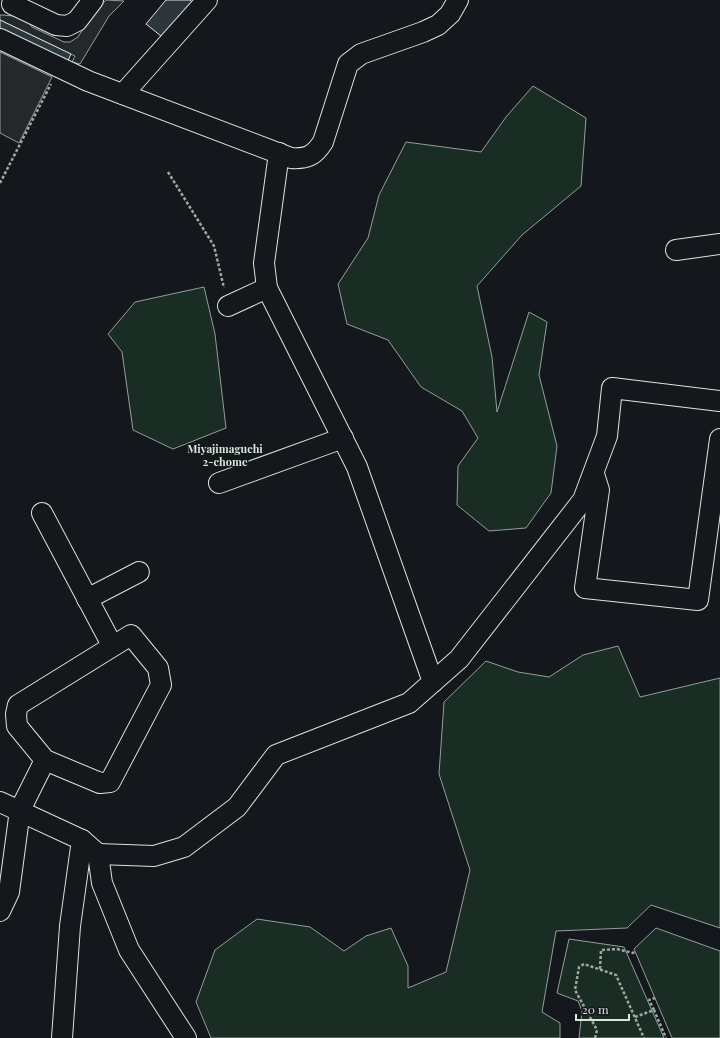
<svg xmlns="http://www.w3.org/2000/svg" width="720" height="1038" viewBox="0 0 720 1038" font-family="'Playfair Display',serif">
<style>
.green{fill:#1a2d24;stroke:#939e99}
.parking{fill:#24282b;stroke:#939e99}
.building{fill:#2c363c;stroke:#d8e6dc}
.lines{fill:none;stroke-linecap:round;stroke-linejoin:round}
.minor-casing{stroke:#d8e6dc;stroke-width:22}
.path{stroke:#9da8a2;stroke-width:2.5;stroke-dasharray:3 2;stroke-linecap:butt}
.minor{stroke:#14181c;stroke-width:20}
.labels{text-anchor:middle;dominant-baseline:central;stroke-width:3;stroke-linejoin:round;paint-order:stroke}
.neighbourhood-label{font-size:11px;font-weight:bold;fill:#d8e6dc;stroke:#14181c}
</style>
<rect width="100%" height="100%" fill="#14181c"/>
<!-- green -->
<g class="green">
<path d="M533,86L586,118L581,186L522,235L477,286L492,357L497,412L529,312L547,322L539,375L557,446L551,493L526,528L489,531L457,505L458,466L478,438L462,411L421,387L388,340L347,324L338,284L368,238L379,195L406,142L481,152L506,117Z"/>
<path d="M204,287L215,334L226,428L173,449L133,430L122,352L108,334L135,302Z"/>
<path d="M618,646L640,697L720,678V928L651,905L627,928L556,931L542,1012L560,1023V1038H211L196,1002L215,950L257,919L310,927L344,951L366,936L391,928L408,966V988L446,972L470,870L439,774L444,702L486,661L518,672L549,677L583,655Z"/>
<path d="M656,928L720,951V1038H672L634,949Z"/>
<path d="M569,939L624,947L664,1038H579L582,1011L578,1001L557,993Z"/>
</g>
<!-- parking -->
<g class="parking">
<path d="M106,0L124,1L109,16L80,64L72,62L75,56L0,20V15H3L24,17L32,27L64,42H70L78,37L92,15Z"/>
<path d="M0,52L52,77L19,143L0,133Z"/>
</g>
<!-- building -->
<g class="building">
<path d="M166,0H190L196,5L166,40L146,24Z"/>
<path d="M0,20L71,54L66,65L0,33Z"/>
</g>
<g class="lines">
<defs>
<g id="minor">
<path d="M12,4L56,25L67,26L77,21L93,0"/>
<path d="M0,39L88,81L291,158C307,159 314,156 323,142L348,64L361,54L423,32L438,25L450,14L458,0"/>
<path d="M123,94L207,0"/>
<path d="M279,153L264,263L267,288L357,467L433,682"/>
<path d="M676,250L720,244"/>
<path d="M228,306L267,288"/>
<path d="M594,474L599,490L585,588L698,600L720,439"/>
<path d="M219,483L343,438"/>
<path d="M42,513L112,645"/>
<path d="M87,599L139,572"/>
<path d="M0,802L82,840L98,854L102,883L129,950L186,1038"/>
<path d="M98,854L154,856L184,847L237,807L276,755L409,703L459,659L583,500L607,436L612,388L720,401"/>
<path d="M0,911L9,892L20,810L45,760L17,726L16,714L18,705L131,635L158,668L161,685L110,782L100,783L45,760"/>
<path d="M62,1038L70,926L82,840"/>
</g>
</defs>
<!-- minor casing -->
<use href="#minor" class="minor-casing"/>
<!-- path -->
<g class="path">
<path d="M168,172L214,246L224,288"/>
<path d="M0,183L51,84"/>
<path d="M600,969L601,950L617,949L633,953L635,951"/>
<path d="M654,1010L649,1000L655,998"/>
<path d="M635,1017L654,1010L666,1038"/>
<path d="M595,1038L597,1030L575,990L579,967L584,964L616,975L644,1038"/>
</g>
<!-- minor -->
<use href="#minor" class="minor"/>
</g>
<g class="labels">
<!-- neighbourhood labels -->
<g class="neighbourhood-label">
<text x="225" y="448">Miyajimaguchi<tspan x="225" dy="13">2-chome</tspan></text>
</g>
</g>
<!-- scale -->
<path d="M576 1014v6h53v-6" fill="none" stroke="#d8e6dc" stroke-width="2"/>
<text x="582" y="1014" font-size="12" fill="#d8e6dc" stroke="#14181c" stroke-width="3" paint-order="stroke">20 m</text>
</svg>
